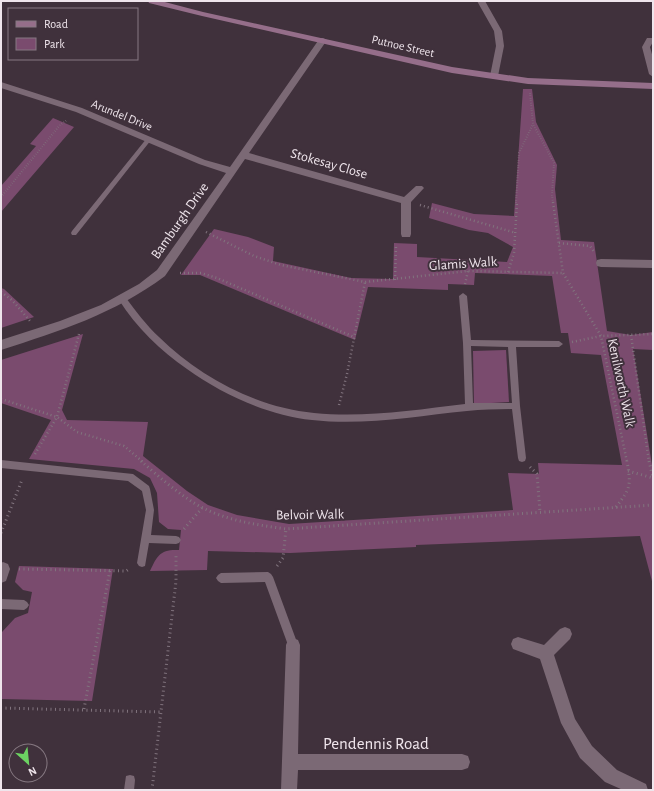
<svg xmlns="http://www.w3.org/2000/svg" width="654" height="791" viewBox="0 0 654 791" font-family="'Alegreya Sans',sans-serif">
<style>
.green{fill:#7a4b6e}
.lines{fill:none;stroke-linecap:round;stroke-linejoin:round}
.path-far2{stroke:#81747e;stroke-width:2;stroke-dasharray:0.5 2;stroke-linecap:butt}
.path-far1{stroke:#81747e;stroke-width:2.5;stroke-dasharray:1 3;stroke-linecap:butt}
.path{stroke:#81747e;stroke-width:3;stroke-dasharray:1 3.5;stroke-linecap:butt}
.lane{fill:#7b6975;fill-rule:evenodd}
.street{fill:#7b6975;fill-rule:evenodd}
.secondary{fill:#956e8a;fill-rule:evenodd}
.labels{text-anchor:middle;dominant-baseline:central;stroke-width:4;stroke-linejoin:round;paint-order:stroke}
.far-street-label{font-size:12px;fill:#efe5ec;stroke:#40313c}
.street-label{font-size:14px;fill:#efe5ec;stroke:#40313c}
.near-street-label{font-size:17px;fill:#efe5ec;stroke:#40313c}
</style>
<rect width="100%" height="100%" fill="#40313c"/>
<!-- green -->
<g class="green">
<path d="M523,89H532L536,122L557,165L555,189L561,240L594,242L607,331L631,335L653,332V350L633,349L653,471V585L640,536L416,545V547L290,553L208,551L207,570L150,571C157,556 160,549 179,550L181,530L168,529L159,522L157,493L150,478L134,469L29,459L51,420L1,403V360L83,334L62,410L67,420L148,422L143,456L187,491L208,505L237,515L289,524L513,510L508,473L539,474L538,463L622,465L601,355L571,353L568,333H561L552,276L475,273L474,285L448,284V290L368,287L355,340L200,275H181L214,229L248,237L274,247L273,261L351,278L393,279L394,243L417,244V257L507,262L513,247L488,233L469,230L429,218L432,203L474,214L514,216Z"/>
<path d="M53,118L74,127L1,212V186L36,146L30,144Z"/>
<path d="M1,288L4,289L34,317L1,328Z"/>
<path d="M506,350L509,402L474,404L473,351Z"/>
<path d="M19,566L113,569L92,701L1,699L2,632L15,618L28,613L32,592L23,590L15,582Z"/>
</g>
<g class="lines">
<!-- path-far2 -->
<g class="path-far2">
<path d="M530,93L533,124L554,163L552,195L553,203"/>
<path d="M1,197L60,125L67,120"/>
<path d="M516,203L519,153L533,124"/>
</g>
<!-- path-far1 -->
<g class="path-far1">
<path d="M553,202L563,273L601,336L627,462"/>
<path d="M420,205L516,233"/>
<path d="M206,232L254,256L281,265L365,282L468,271L563,273"/>
<path d="M559,243L590,246L594,252"/>
<path d="M508,272L514,253L517,202"/>
<path d="M180,273H201L217,278L354,337"/>
<path d="M395,280L396,245"/>
<path d="M465,284L468,271"/>
<path d="M1,292L12,300L30,321"/>
<path d="M631,335L649,462"/>
<path d="M572,342L601,336L653,334"/>
<path d="M1,399L57,417L77,432L124,446L143,462"/>
<path d="M339,405L347,374L365,282"/>
<path d="M35,454L57,417L79,334"/>
</g>
<!-- path -->
<g class="path">
<path d="M141,461C158,476 183,498 203,508C229,521 258,525 286,529L653,505"/>
<path d="M649,461L653,478"/>
<path d="M530,467L537,474L540,512"/>
<path d="M628,471L653,478"/>
<path d="M616,507C631,488 631,485 627,461"/>
<path d="M184,529L202,508"/>
<path d="M1,533L22,480"/>
<path d="M277,566L283,558L286,529"/>
<path d="M19,569L126,571L129,569"/>
<path d="M1,708L160,712"/>
<path d="M84,709L110,570"/>
<path d="M152,790L176,581V554"/>
</g>
<!-- lane -->
<g class="lane">
<path d="M149,137L152,139L151,140L76,235H72L71,233L72,231L147,138Z"/>
<path d="M463,293L467,296L471,340L559,341L563,344L559,347H516L520,406L526,458L525,461L522,462L519,461L518,458L512,409C497,410 482,409 467,411C416,416 364,426 312,420C268,415 223,395 187,369C161,351 136,327 119,300L123,297L126,298C136,311 146,325 159,337C200,377 257,408 314,413C364,418 415,410 465,404L463,343L459,296ZM471,346L508,347L512,403H473Z"/>
<path d="M1,460L133,474L149,486L150,489L154,510L151,535L176,536L179,537L181,540L179,543L176,544L149,543L145,566L142,567L139,566L137,563L146,510L142,491L128,481L1,468Z"/>
<path d="M268,572L271,574L273,577L298,645L296,648L293,650L290,648L288,645L265,582L221,583L218,581L216,578L218,575L221,573Z"/>
<path d="M1,599L24,600L27,602L29,605L27,608L24,610L1,609Z"/>
<path d="M130,775L134,776L135,780L134,790H124L126,776Z"/>
</g>
<!-- street -->
<g class="street">
<path d="M477,1H485L502,31L504,46L498,76L494,79L490,76L496,46L494,31Z"/>
<path d="M320,38H323L327,40L249,153L404,197L416,186H422L424,188L411,202V234L410,237H402L401,234V203L245,159L165,276C114,314 60,331 1,350V340L60,321L101,305L139,284L157,270L226,173L199,164L76,112L1,88V82L82,108L205,160L230,167Z"/>
<path d="M647,38H653V42L650,47L653,58V77L649,74L642,47Z"/>
<path d="M601,259L653,260V268L601,267L597,266L596,263L597,260Z"/>
<path d="M3,562L8,564L10,569L6,581L1,583V563Z"/>
<path d="M565,627L570,629L572,634L570,639L554,655L575,719L592,746L617,770L646,784L648,790H623L605,782L580,758L561,723L540,659L513,649L511,644L513,639L518,637L544,645L560,629Z"/>
<path d="M293,638L298,640L300,645L298,754H462L468,756L470,762L468,768L462,770H298L297,790H281L286,645L288,640Z"/>
</g>
<!-- secondary -->
<path class="secondary" d="M148,1H161L203,12L452,67L528,78L653,83V89L528,84L452,73L202,16L149,3Z"/>
</g>
<g class="labels">
<!-- far-street labels -->
<g class="far-street-label">
<text transform="translate(403 46) rotate(13)">Putnoe Street</text>
<text transform="translate(122 115) rotate(22)">Arundel Drive</text>
</g>
<!-- street labels -->
<g class="street-label">
<text transform="translate(329 164) rotate(16)">Stokesay Close</text>
<text transform="translate(180 221) rotate(-55)">Bamburgh Drive</text>
<text transform="translate(463 264) rotate(-4)">Glamis Walk</text>
<text transform="translate(621 383) rotate(78)">Kenilworth Walk</text>
<text transform="translate(310 515) rotate(-1)">Belvoir Walk</text>
</g>
<!-- near-street labels -->
<g class="near-street-label">
<text x="376" y="743">Pendennis Road</text>
</g>
</g>
<!-- border -->
<rect width="654" height="791" fill="none" stroke="#efe5ec" stroke-width="4"/>
<!-- legend -->
<rect x="8" y="8" width="130" height="52" fill="#40313c" stroke="#867982"/>
<rect x="16" y="21" width="20" height="6" fill="#956e8a" stroke="#867982"/>
<text x="44" y="28" font-size="12" fill="#efe5ec">Road</text>
<rect x="16" y="38" width="20" height="12" fill="#7a4b6e" stroke="#867982"/>
<text x="44" y="48" font-size="12" fill="#efe5ec">Park</text>
<!-- north arrow -->
<g transform="translate(28 763) rotate(153)"><circle r="19" fill="#40313c" stroke="#867982"/>
<path d="M0-3L7 15L0 10L-7 15Z" fill="#6cd362"/>
<text y="-6" font-size="11" font-weight="bold" text-anchor="middle" fill="#efe5ec">N</text>
</g>
</svg>
